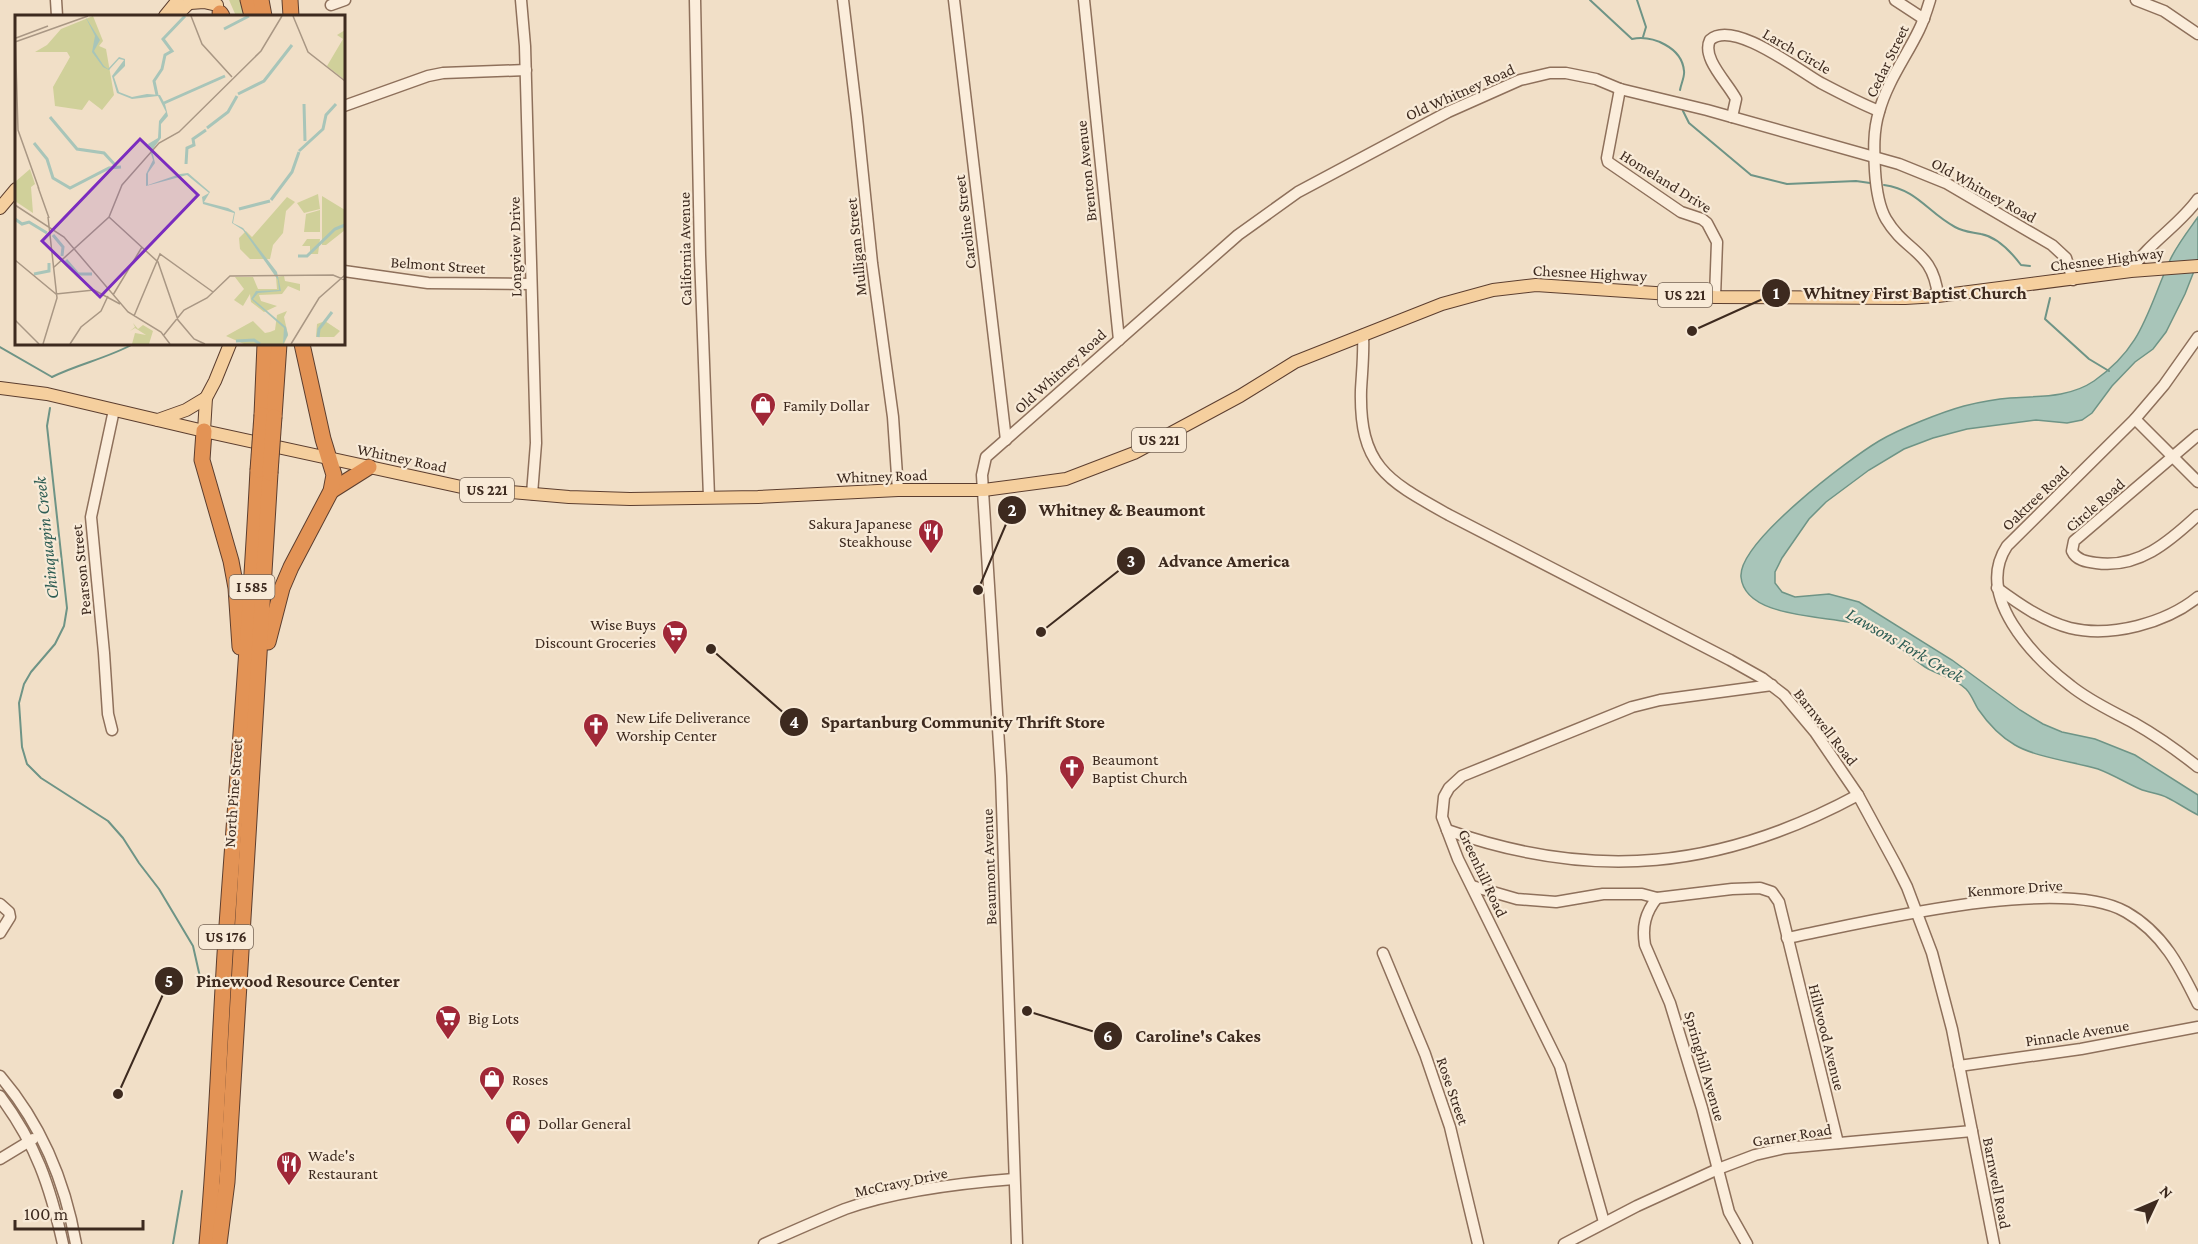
<svg xmlns="http://www.w3.org/2000/svg" width="2198" height="1244" viewBox="0 0 2198 1244" font-family="'Crimson Pro',serif">
<style>
.green{fill:#d0d09a}
.water{fill:#a8c5b9;stroke:#6e9486;stroke-width:1.5}
.lines{fill:none;stroke-linecap:round;stroke-linejoin:round}
.stream{stroke:#6e9486;stroke-width:2}
.minor-casing{stroke:#8e705b;stroke-width:13}
.major-casing{stroke:#5c3e2f;stroke-width:14}
.highway-casing{stroke:#5c3e2f;stroke-width:17}
.minor{stroke:#fbeddb;stroke-width:10}
.major{stroke:#f5cf9e;stroke-width:12}
.highway{stroke:#e39355;stroke-width:15}
.highway-bridge-casing{stroke:#5c3e2f;stroke-width:17;stroke-linecap:butt}
.highway-bridge{stroke:#e39355;stroke-width:15}
.labels{text-anchor:middle;dominant-baseline:central;stroke-width:4.5;stroke-linejoin:round;paint-order:stroke}
.shield{fill:#f8ead7;stroke:#756456;stroke-width:1.5}
.shield-label{font-size:15px;font-weight:bold;fill:#3d2a1f}
.street-label{font-size:16px;fill:#3d2a1f;stroke:#f8ead7}
.poi-label{font-size:16px;fill:#3d2a1f;stroke:#f8ead7;text-anchor:start}
.water-label{font-size:18px;font-style:italic;fill:#2e5e55;stroke:#f8ead7}
.inset-river{fill:none;stroke:#a8c5b9;stroke-width:3}
.inset-road{fill:none;stroke:#a99784;stroke-width:1.5}
.view{fill:#7b2cbf;fill-opacity:0.15;stroke:#7b2cbf;stroke-width:3}
.inset-edge{fill:none;stroke:#3d2a1f;stroke-width:3}
.leader{fill:none;stroke:#3d2a1f;stroke-width:2}
.callout-dot{fill:#3d2a1f;stroke:#f8ead7;stroke-width:2}
.mark-label{font-size:18px;text-anchor:middle;font-weight:bold;fill:#fff}
.callout-label{font-size:18px;text-anchor:middle;font-weight:bold;fill:#3d2a1f;stroke:#f8ead7;stroke-width:4.5;stroke-linejoin:round;paint-order:stroke}
</style>
<rect width="100%" height="100%" fill="#f1dfc7"/>
<!-- green -->
<path class="green" d="M229,0H247L250,16H236Z"/>
<!-- water -->
<path class="water" d="M2198,217V261L2185,294L2166,332L2153,349L2135,362L2112,386L2092,413L2082,420L2067,423L2036,420L1967,429L1933,438L1904,449L1869,470L1826,502L1809,519L1782,558L1775,572V583L1782,592L1795,597L1829,594L1859,602L1952,660L2020,710L2043,724L2062,732L2095,739L2135,755L2198,795V815C2188,810 2178,803 2168,798C2159,793 2149,793 2140,789C2126,783 2114,775 2098,769C2074,762 2035,757 2015,745C2001,737 1987,722 1978,709C1974,702 1971,694 1966,689C1955,678 1938,675 1925,667C1905,654 1886,632 1863,625C1831,615 1745,620 1741,577C1738,542 1849,459 1879,441C1899,429 1942,412 1964,406C1980,402 1995,399 2010,398C2039,396 2069,398 2094,381C2143,347 2147,311 2170,260C2177,245 2188,231 2198,217Z"/>
<g class="lines">
<!-- stream -->
<g class="stream">
<path d="M1590,0L1632,39C1652,35 1682,47 1684,71C1685,76 1681,84 1680,90"/>
<path d="M1637,0L1646,27L1643,37"/>
<path d="M1683,111L1689,123L1751,175L1787,184L1856,181L1870,183"/>
<path d="M1884,185C1918,190 1927,212 1955,227C1964,232 1972,232 1981,234C1997,237 2012,253 2021,265L2030,266"/>
<path d="M2050,298L2045,319L2089,359L2109,371"/>
<path d="M0,347L52,377"/>
<path d="M52,377C78,364 108,358 133,344"/>
<path d="M50,408L47,426L67,608L64,626L55,644L31,672L24,684L19,703L22,747L27,764L41,778L108,821L123,838L139,863L159,889L193,946L200,977"/>
<path d="M173,1244L182,1191"/>
</g>
<defs>
<g id="minor">
<path d="M56,0L57,16"/>
<path d="M521,0L525,46L536,443L532,494"/>
<path d="M695,0L700,255L709,497"/>
<path d="M843,0L857,117L872,263L893,417L898,490"/>
<path d="M954,0L1006,440"/>
<path d="M1084,0L1119,340"/>
<path d="M1895,0L1924,19"/>
<path d="M1930,0C1927,10 1924,20 1919,30C1906,57 1887,82 1879,112C1873,131 1874,151 1875,171C1876,187 1878,205 1886,219C1906,253 1933,250 1938,296"/>
<path d="M2136,0L2164,11L2198,34"/>
<path d="M331,5L345,0"/>
<path d="M1620,89L1607,158L1608,162L1681,212L1702,219L1707,223L1717,242L1715,297"/>
<path d="M344,106L428,76L443,73L526,70"/>
<path d="M1732,117L1736,99C1728,83 1701,58 1710,40C1733,19 1798,70 1821,83C1840,93 1859,103 1879,111"/>
<path d="M344,271L428,283L531,284"/>
<path d="M2131,271C2148,243 2179,226 2198,199"/>
<path d="M1363,335C1364,354 1362,371 1361,390C1359,467 1388,481 1449,515L1730,660L1762,678L1784,695L1815,732L1858,795L1896,865L1907,887L1932,953L1952,1029L1994,1244"/>
<path d="M2198,337L2164,385L2135,419L2007,546C1974,596 2033,657 2071,686C2091,702 2112,711 2134,723C2157,736 2178,751 2198,767"/>
<path d="M2135,419L2198,482"/>
<path d="M2198,435L2074,541L2072,551C2076,560 2086,562 2096,563C2138,569 2169,542 2198,515"/>
<path d="M1997,588C2019,604 2043,621 2070,628C2111,638 2166,623 2198,597"/>
<path d="M112,730L108,714L104,653L91,517L114,410"/>
<path d="M1447,830C1594,882 1721,869 1858,795"/>
<path d="M1472,886L1517,899L1556,902L1603,894H1642L1657,898L1732,889L1760,888L1772,892L1779,902L1838,1143"/>
<path d="M1657,898C1645,913 1642,927 1645,945L1670,1003L1702,1108L1729,1212L1747,1244"/>
<path d="M0,904L9,912L10,917L0,933"/>
<path d="M1787,938C1864,923 2060,874 2126,912C2163,933 2180,967 2198,1004"/>
<path d="M1383,953L1425,1054L1450,1127L1478,1244"/>
<path d="M1959,1066L2081,1049L2198,1027"/>
<path d="M0,1076C42,1125 65,1181 76,1244"/>
<path d="M0,1096C36,1144 50,1186 63,1244"/>
<path d="M0,1159L33,1139"/>
<path d="M1604,1222L1560,1066L1458,859L1442,817L1444,797L1449,788L1462,776L1632,707L1660,700L1772,685"/>
<path d="M764,1244C791,1232 818,1220 845,1209C895,1191 961,1183 1014,1179"/>
<path d="M1017,1244L1001,776L982,475L986,457L1238,235L1298,192L1448,112L1520,80L1550,73H1566L1596,79L1620,89L1707,110L1899,164L1946,183L2052,245L2066,258L2073,280"/>
<path d="M1564,1244L1637,1206L1718,1169L1755,1155L1785,1148L1972,1131"/>
</g>
<g id="major">
<path d="M190,3L204,2L217,5"/>
<path d="M165,16L178,0"/>
<path d="M176,16L192,0"/>
<path d="M0,208L16,189"/>
<path d="M0,388L47,394L204,431L466,488L569,497L630,499L758,497L898,490H984L1066,479L1134,453L1240,396L1295,362L1442,304L1493,290L1536,285L1715,297L1905,298L1938,296L2131,271L2198,266"/>
<path d="M158,420L186,410L206,398"/>
<path d="M204,431L206,398L215,381L230,344"/>
</g>
<g id="highway">
<path d="M248,0L252,16"/>
<path d="M261,0L264,16"/>
<path d="M290,0L291,16"/>
<path d="M220,13L222,16"/>
<path d="M262,415L265,344"/>
<path d="M274,417L279,344"/>
<path d="M204,431L202,460L231,561L236,588L240,647"/>
<path d="M331,491L369,467"/>
<path d="M268,642L282,588L291,567L331,491L334,475L323,439L302,344"/>
<path d="M207,1244C216,1148 219,1051 225,954C236,793 250,631 258,470"/>
<path d="M219,1244L227,1182L270,473"/>
</g>
</defs>
<!-- minor casing -->
<use href="#minor" class="minor-casing"/>
<!-- major casing -->
<use href="#major" class="major-casing"/>
<!-- highway casing -->
<use href="#highway" class="highway-casing"/>
<!-- minor -->
<use href="#minor" class="minor"/>
<!-- major -->
<use href="#major" class="major"/>
<!-- highway -->
<use href="#highway" class="highway"/>
<defs>
<g id="highway-bridge">
<path d="M258,470L262,415"/>
<path d="M270,473L274,417"/>
</g>
</defs>
<!-- highway-bridge casing -->
<use href="#highway-bridge" class="highway-bridge-casing"/>
<!-- highway-bridge -->
<use href="#highway-bridge" class="highway-bridge"/>
</g>
<!-- icons -->
<defs>
<symbol id="shop-pin" viewBox="-11 -11 22 30"><path d="M0 17L-7.5 6A9.5 9.5 0 1 1 7.5 6Z" fill="#a02737" stroke="#f8ead7"/><path d="M-5-2.5h2.3a2.7 3.5 0 0 1 5.4 0H5L5.5 6h-11ZM-1.5-2.5h3a1.5 2.3 0 0 0-3 0Z" fill="#fff"/></symbol>
<symbol id="restaurant-pin" viewBox="-11 -11 22 30"><path d="M0 17L-7.5 6A9.5 9.5 0 1 1 7.5 6Z" fill="#a02737" stroke="#f8ead7"/><path d="M-5-6h1v4h1v-4h1v4h1v-4h1v5L-1.5 .5V6h-2V.5L-5-1ZM5-6V6H3V1.5H1.5Q1.5-4 5-6Z" fill="#fff"/></symbol>
<symbol id="supermarket-pin" viewBox="-11 -11 22 30"><path d="M0 17L-7.5 6A9.5 9.5 0 1 1 7.5 6Z" fill="#a02737" stroke="#f8ead7"/><path d="M-6-5.5h2.5l.6 2H6L4.5 2H-2.5L-4.4-4H-6ZM-1.5 3.2a1.3 1.3 0 1 0 .1 0ZM3 3.2a1.3 1.3 0 1 0 .1 0Z" fill="#fff"/></symbol>
<symbol id="church-pin" viewBox="-11 -11 22 30"><path d="M0 17L-7.5 6A9.5 9.5 0 1 1 7.5 6Z" fill="#a02737" stroke="#f8ead7"/><path d="M-1.2-6h2.4v3.5h3.3v2.4h-3.3V6h-2.4V-.1h-3.3v-2.4h3.3Z" fill="#fff"/></symbol>
</defs>
<g fill-rule="evenodd">
<use href="#shop-pin" x="748" y="390" width="30" height="40"/>
<use href="#restaurant-pin" x="916" y="517" width="30" height="40"/>
<use href="#supermarket-pin" x="660" y="618" width="30" height="40"/>
<use href="#church-pin" x="581" y="711" width="30" height="40"/>
<use href="#church-pin" x="1057" y="753" width="30" height="40"/>
<use href="#supermarket-pin" x="433" y="1003" width="30" height="40"/>
<use href="#shop-pin" x="477" y="1064" width="30" height="40"/>
<use href="#shop-pin" x="503" y="1108" width="30" height="40"/>
<use href="#restaurant-pin" x="274" y="1149" width="30" height="40"/>
</g>
<g class="labels">
<!-- shield labels -->
<g class="shield">
<rect x="1658" y="283" width="54" height="24" rx="4.5"/>
<rect x="1132" y="428" width="54" height="24" rx="4.5"/>
<rect x="460" y="478" width="54" height="24" rx="4.5"/>
<rect x="229.5" y="575" width="45" height="24" rx="4.5"/>
<rect x="199" y="925" width="54" height="24" rx="4.5"/>
</g>
<g class="shield-label">
<text x="1685" y="295">US 221</text>
<text x="1159" y="440">US 221</text>
<text x="487" y="490">US 221</text>
<text x="252" y="587">I 585</text>
<text x="226" y="937">US 176</text>
</g>
<!-- street labels -->
<g class="street-label">
<text transform="translate(1797 51) rotate(30)">Larch Circle</text>
<text transform="translate(1887 61) rotate(-64)">Cedar Street</text>
<text transform="translate(1460 92) rotate(-24)">Old Whitney Road</text>
<text transform="translate(1086 171) rotate(-96)">Brenton Avenue</text>
<text transform="translate(1666 181) rotate(32)">Homeland Drive</text>
<text transform="translate(1984 190) rotate(29)">Old Whitney Road</text>
<text transform="translate(965 222) rotate(-97)">Caroline Street</text>
<text transform="translate(515 247) rotate(-91)">Longview Drive</text>
<text transform="translate(856 247) rotate(-96)">Mulligan Street</text>
<text transform="translate(685 249) rotate(-91)">California Avenue</text>
<text transform="translate(2107 259) rotate(-7)">Chesnee Highway</text>
<text transform="translate(438 265) rotate(4)">Belmont Street</text>
<text transform="translate(1590 273) rotate(3)">Chesnee Highway</text>
<text transform="translate(1060 371) rotate(-42)">Old Whitney Road</text>
<text transform="translate(402 458) rotate(12)">Whitney Road</text>
<text transform="translate(882 476) rotate(-2)">Whitney Road</text>
<text transform="translate(2035 498) rotate(-44)">Oaktree Road</text>
<text transform="translate(2095 505) rotate(-41)">Circle Road</text>
<text transform="translate(81 570) rotate(-96)">Pearson Street</text>
<text transform="translate(1826 727) rotate(52)">Barnwell Road</text>
<text transform="translate(233 793) rotate(-86)">North Pine Street</text>
<text transform="translate(989 867) rotate(-92)">Beaumont Avenue</text>
<text transform="translate(1483 873) rotate(65)">Greenhill Road</text>
<text transform="translate(2015 888) rotate(-4)">Kenmore Drive</text>
<text transform="translate(2077 1033) rotate(-9)">Pinnacle Avenue</text>
<text transform="translate(1827 1037) rotate(76)">Hillwood Avenue</text>
<text transform="translate(1705 1066) rotate(74)">Springhill Avenue</text>
<text transform="translate(1453 1091) rotate(71)">Rose Street</text>
<text transform="translate(1792 1135) rotate(-9)">Garner Road</text>
<text transform="translate(901 1182) rotate(-12)">McCravy Drive</text>
<text transform="translate(1997 1183) rotate(79)">Barnwell Road</text>
</g>
<!-- poi labels -->
<g class="poi-label">
<text x="783" y="405">Family Dollar</text>
<text x="912" y="523" text-anchor="end">Sakura Japanese<tspan x="912" dy="18">Steakhouse</tspan></text>
<text x="656" y="624" text-anchor="end">Wise Buys<tspan x="656" dy="18">Discount Groceries</tspan></text>
<text x="616" y="717">New Life Deliverance<tspan x="616" dy="18">Worship Center</tspan></text>
<text x="1092" y="759">Beaumont<tspan x="1092" dy="18">Baptist Church</tspan></text>
<text x="468" y="1018">Big Lots</text>
<text x="512" y="1079">Roses</text>
<text x="538" y="1123">Dollar General</text>
<text x="308" y="1155">Wade's<tspan x="308" dy="18">Restaurant</tspan></text>
</g>
<!-- water labels -->
<g class="water-label">
<text transform="translate(46 538) rotate(-96)">Chinquapin Creek</text>
<text transform="translate(1905 645) rotate(30)">Lawsons Fork Creek</text>
</g>
</g>
<!-- overview -->
<g transform="translate(15 15)">
<rect width="330" height="330" fill="#f1dfc7"/>
<path d="M78,1L88,26L84,31L91,34L99,80L87,95L74,85L67,95L40,91L38,72L55,42L52,37H20L32,30L46,14ZM330,15V65L312,51L328,24L322,20ZM15,154L20,169L16,172L18,198L0,186V167ZM303,179L305,194L289,198L282,188ZM307,181L330,195V215L311,230H307ZM272,182L280,187L271,196L268,218L258,230L255,244H235L225,234L224,223L231,216L237,222ZM305,195V217H289L291,199ZM292,224H305L303,239H295V231H287ZM269,261L270,266L285,269V276L273,271L267,279L244,280L246,286L262,291L249,297L236,287L235,279L228,291L219,285L229,274L220,262H238L243,274H262L261,262ZM272,296L269,302L273,320L269,329H229L211,321L238,306L250,318L255,317L260,315L262,300ZM310,306L325,316L319,322H301L302,309ZM118,308L123,314L128,310L138,316L134,329H117L120,318L131,320L120,313L115,316L120,312Z" fill="#d0d09a"/>
<path d="M70,1L85,25L79,36L89,51L93,54L104,42L110,44V51L99,62L104,77L117,82L132,79L145,80L150,89L153,101L146,109V123L137,135L140,148L133,158V170L165,159L173,158L195,177L189,187L213,193L220,197L218,208L228,213L262,257L266,276L243,278L238,284L271,312L273,320L268,329L269,313L236,284L241,276L264,275L263,265L228,215L217,208L219,198L188,189L187,182L194,178L172,160L131,171V159L138,145L133,129L143,123L144,106L151,97L143,81L117,84L102,78L97,61L109,45L104,44L94,55L88,52L77,37L80,21Z" fill="#a8c5b9"/>
<path class="inset-river" d="M209,14L234,1M223,79L249,66L277,30M142,80L139,66L147,54L150,40L157,36L148,24L170,1M149,88L210,61M289,89L290,126M35,102L62,134L89,138L101,151M192,113L213,97L222,81M19,128L32,144L38,163L55,173L94,153L106,152M284,136L308,114L311,100L321,89M171,149L172,133L179,130L178,124L191,115M256,185L277,157L284,137M224,194L255,186M0,204L7,209L14,207L32,218M38,220L48,232L47,241M283,241H292L320,214L330,210M51,245L63,259H77M19,259L34,256V248M303,322L304,314L317,297M221,326L239,325L245,329"/>
<path class="inset-road" d="M176,1L187,29L217,62M278,1L293,37L330,66M0,15L3,115L24,174M1,23L33,11M0,27L73,1M23,172L34,203M0,190L49,222L113,297L146,317L155,329M94,202L143,247L163,305L179,324L190,329M0,245L41,279L79,275L105,289M38,253L94,202L107,170L144,128L164,117L246,36L267,1M98,280L127,232M119,301L145,239L198,277M0,305L24,329M148,321L169,295L192,283L215,261L318,260L330,265M28,329L42,283L33,202M55,329L66,312L86,296L93,281M276,329L304,283L330,260"/>
<path class="view" d="M125,124L183,180L85,282L27,226Z"/>
<rect width="330" height="330" class="inset-edge"/>
</g>
<!-- callouts -->
<path class="leader" d="M1692 331L1776 293M978 590L1012 510M1041 632L1131 561M711 649L794 722M118 1094L169 981M1027 1011L1108 1036"/>
<g class="callout-dot">
<circle cx="1692" cy="331" r="6"/>
<circle cx="978" cy="590" r="6"/>
<circle cx="1041" cy="632" r="6"/>
<circle cx="711" cy="649" r="6"/>
<circle cx="118" cy="1094" r="6"/>
<circle cx="1027" cy="1011" r="6"/>
<circle cx="1776" cy="293" r="15"/>
<circle cx="1012" cy="510" r="15"/>
<circle cx="1131" cy="561" r="15"/>
<circle cx="794" cy="722" r="15"/>
<circle cx="169" cy="981" r="15"/>
<circle cx="1108" cy="1036" r="15"/>
</g>
<g class="mark-label">
<text x="1776" y="299">1</text>
<text x="1012" y="516">2</text>
<text x="1131" y="567">3</text>
<text x="794" y="728">4</text>
<text x="169" y="987">5</text>
<text x="1108" y="1042">6</text>
</g>
<g class="callout-label">
<text x="1915" y="299">Whitney First Baptist Church</text>
<text x="1122" y="516">Whitney &amp; Beaumont</text>
<text x="1224" y="567">Advance America</text>
<text x="963" y="728">Spartanburg Community Thrift Store</text>
<text x="298" y="987">Pinewood Resource Center</text>
<text x="1198" y="1042">Caroline's Cakes</text>
</g>
<!-- north arrow -->
<g transform="translate(2156 1202) rotate(46)" stroke="#f8ead7" stroke-width="4.5" paint-order="stroke">
<path d="M0-4.5L10 22L0 15L-10 22Z" fill="#3d2a1f"/>
<text y="-9" font-size="16" font-weight="bold" text-anchor="middle" fill="#3d2a1f">N</text>
</g>
<!-- scale -->
<path d="M15 1220v9h128v-9" fill="none" stroke="#3d2a1f" stroke-width="3"/>
<text x="24" y="1220" font-size="18" fill="#3d2a1f" stroke="#f8ead7" stroke-width="4.5" paint-order="stroke">100 m</text>
</svg>
